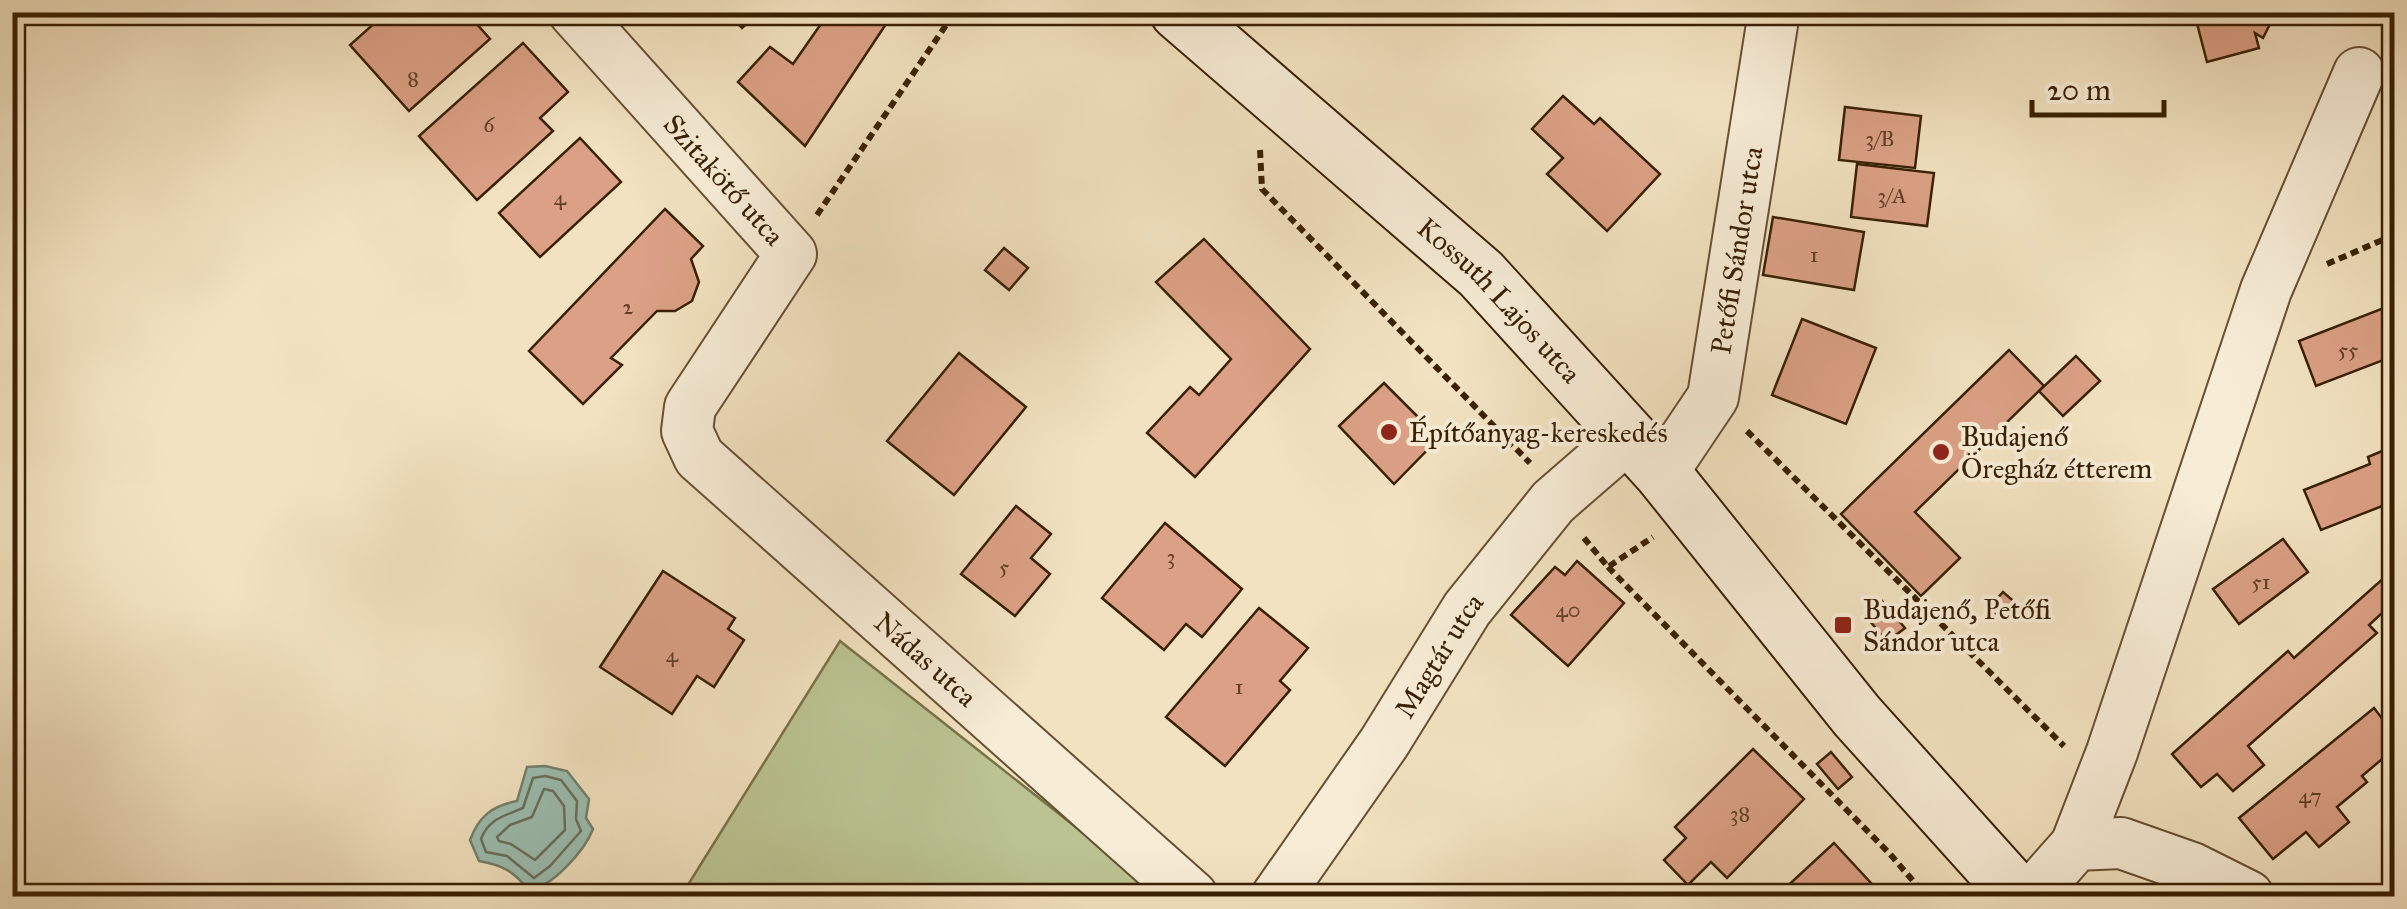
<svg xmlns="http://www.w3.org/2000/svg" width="2407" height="909" viewBox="0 0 2407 909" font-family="'IM FELL Great Primer',serif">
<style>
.green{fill:#bbc392;stroke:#7a724a;stroke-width:2.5}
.water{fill:#9bbeb1;stroke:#747f6b;stroke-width:2.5}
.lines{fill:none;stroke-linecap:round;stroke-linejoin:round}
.shore{stroke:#6a6f5a;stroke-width:2.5}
.building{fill:#dba085;stroke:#392003;stroke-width:2.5}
.minor-casing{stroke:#675032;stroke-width:54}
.secondary-casing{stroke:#392003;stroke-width:59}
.path{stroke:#392003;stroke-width:6;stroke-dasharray:8 5;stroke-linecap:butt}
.minor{stroke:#f7ecd6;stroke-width:50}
.secondary{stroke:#f7ecd6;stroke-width:55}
.poi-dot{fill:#8f2418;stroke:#f7ecd6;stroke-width:4}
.labels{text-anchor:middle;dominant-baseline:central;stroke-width:8;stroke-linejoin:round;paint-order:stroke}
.number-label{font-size:22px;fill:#624024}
.street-label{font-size:28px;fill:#392003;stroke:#f7ecd6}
.poi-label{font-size:28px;fill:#392003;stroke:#f7ecd6;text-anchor:start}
</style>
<rect width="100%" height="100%" fill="#f2e2c0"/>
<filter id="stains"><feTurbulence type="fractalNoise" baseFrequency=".002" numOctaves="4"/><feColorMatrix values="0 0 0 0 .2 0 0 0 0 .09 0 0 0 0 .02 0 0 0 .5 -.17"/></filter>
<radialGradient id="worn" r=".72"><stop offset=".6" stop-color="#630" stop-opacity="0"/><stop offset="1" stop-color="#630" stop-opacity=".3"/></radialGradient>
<!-- green -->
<path class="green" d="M840,641L1163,896H681Z"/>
<!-- water -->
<path class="water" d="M545,766L567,771L589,799L586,818L593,829C585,850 552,888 528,890C514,871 502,865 479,861L470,840C479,816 492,806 517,801L527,767Z"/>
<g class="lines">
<!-- shore -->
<g class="shore">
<path d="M545,776L561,780L577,801L576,819L581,831L550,866L534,878L507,856L486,852L481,839C489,818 505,816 523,808L533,778Z"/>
<path d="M544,789L553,791L564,806L565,830L535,860L511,844L499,841L497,837L510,825L532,817Z"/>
</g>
</g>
<!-- building -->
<g class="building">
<path d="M387,12H466L490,39L409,111L350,45Z"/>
<path d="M728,12H760L742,28Z"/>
<path d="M815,12H894L805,146L738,82L770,47L793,64L823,21Z"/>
<path d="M2194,12H2276L2263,38L2255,33L2259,48L2207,62Z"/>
<path d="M523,43L568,92L540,118L553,131L477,200L419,136Z"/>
<path d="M1563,96L1594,124L1600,118L1660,174L1607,231L1547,174L1563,158L1532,129Z"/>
<path d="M1845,107L1921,116L1915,168L1839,160Z"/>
<path d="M580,138L621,182L540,257L499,213Z"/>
<path d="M1857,164L1934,173L1927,226L1851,217Z"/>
<path d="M665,209L703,246L691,259L699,282L692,301L675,311H657L611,358L622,365L583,404L529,351Z"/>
<path d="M1773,217L1864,232L1854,290L1763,275Z"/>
<path d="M1204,239L1310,349L1195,477L1147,433L1190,387L1199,395L1231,359L1156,282Z"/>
<path d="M1004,248L1028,268L1009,290L985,270Z"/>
<path d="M2394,304V365L2391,357L2316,386L2299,341Z"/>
<path d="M1802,319L1876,348L1846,424L1772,395Z"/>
<path d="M2009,350L2044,386L1915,512L1960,558L1921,596L1841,514Z"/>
<path d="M959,353L1026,407L954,495L887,441Z"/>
<path d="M2076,356L2100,381L2063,416L2039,391Z"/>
<path d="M1384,383L1439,438L1394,484L1339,426Z"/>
<path d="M2394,446V493L2386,496L2390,503L2321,530L2304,490L2370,464L2368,457Z"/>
<path d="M1016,506L1051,534L1031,558L1050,574L1015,616L961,574Z"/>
<path d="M1165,523L1242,589L1202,637L1186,624L1164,650L1102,598Z"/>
<path d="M2283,539L2308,572L2239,624L2213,589Z"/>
<path d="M1577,561L1624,603L1568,666L1511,615L1555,567L1565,575Z"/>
<path d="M663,571L735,618L728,629L744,640L714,687L697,676L672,714L600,667Z"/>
<path d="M2386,576L2394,585V602L2369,625L2377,633L2248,746L2264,765L2233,791L2217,774L2201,787L2172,754L2288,651L2294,658Z"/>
<path d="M2003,592L2018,605L2004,621L1989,608Z"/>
<path d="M1882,601L1905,628L1887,642L1865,615Z"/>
<path d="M1259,608L1308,648L1280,681L1290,690L1225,766L1166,717Z"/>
<path d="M2374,708L2394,734V749L2362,776L2367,782L2337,807L2349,822L2319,847L2306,832L2273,859L2239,818Z"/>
<path d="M1753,749L1804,799L1727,878L1711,862L1688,885L1664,860L1686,838L1675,827Z"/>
<path d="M1831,752L1852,777L1838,789L1817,764Z"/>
<path d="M1834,843L1883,896H1786L1781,892Z"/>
<path d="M2394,880V896H2375Z"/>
</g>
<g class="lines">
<defs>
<g id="minor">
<path id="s1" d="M574,12L791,254L690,407L687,431L699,457L1192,896"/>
<path id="s2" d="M1662,473L1713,397L1774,12"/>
<path d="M2076,845L2112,752L2266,290L2359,73"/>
<path id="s3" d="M1277,896L1384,743L1467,609L1553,502L1629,436"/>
<path d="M2031,896L2076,845L2121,843L2192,868L2248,896"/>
</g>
<g id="secondary">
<path id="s4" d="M1178,12L1481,274L1662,473L1857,716L2019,896"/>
</g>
</defs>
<!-- minor casing -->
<use href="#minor" class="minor-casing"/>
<!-- secondary casing -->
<use href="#secondary" class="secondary-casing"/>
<!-- path -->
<g class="path">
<path d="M1260,150L1262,189L1530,463"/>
<path d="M817,215L955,12"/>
<path d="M2327,264L2394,235"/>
<path d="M1747,431L2064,746"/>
<path d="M1584,538L1608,567L1653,537"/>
<path d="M1608,567L1890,854L1926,896"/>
</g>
<!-- minor -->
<use href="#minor" class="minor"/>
<!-- secondary -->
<use href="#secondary" class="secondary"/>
</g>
<!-- markers -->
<g class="poi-dot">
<circle cx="1389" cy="432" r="10"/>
<circle cx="1941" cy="452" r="10"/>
<rect x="1833" y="615" width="20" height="20" rx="5"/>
</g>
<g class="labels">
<!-- number labels -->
<g class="number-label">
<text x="413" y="78">8</text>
<text x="489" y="124">6</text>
<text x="1880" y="138">3/B</text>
<text x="1892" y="195">3/A</text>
<text x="560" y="197">4</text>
<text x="1814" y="254">1</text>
<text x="628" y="306">2</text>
<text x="2348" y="349">55</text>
<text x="1171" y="556">3</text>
<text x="1004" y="566">5</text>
<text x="2261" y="581">51</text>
<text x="1568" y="609">40</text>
<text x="672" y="654">4</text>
<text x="1239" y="686">1</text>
<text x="2310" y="795">47</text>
<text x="1740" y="813">38</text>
</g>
<!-- street labels -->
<g class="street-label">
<text stroke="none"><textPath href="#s1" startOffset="225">Szitakötő utca</textPath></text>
<text stroke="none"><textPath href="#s2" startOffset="240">Petőfi Sándor utca</textPath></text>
<text stroke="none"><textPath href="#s4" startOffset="432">Kossuth Lajos utca</textPath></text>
<text stroke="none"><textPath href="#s3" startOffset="290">Magtár utca</textPath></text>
<text stroke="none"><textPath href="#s1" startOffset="865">Nádas utca</textPath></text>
</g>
<!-- poi labels -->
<g class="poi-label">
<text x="1409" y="432">Építőanyag-kereskedés</text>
<text x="1961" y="436">Budajenő<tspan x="1961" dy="32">Öregház étterem</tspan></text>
<text x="1863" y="609">Budajenő, Petőfi<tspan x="1863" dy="32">Sándor utca</tspan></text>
</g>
</g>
<!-- margin -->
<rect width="2407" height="909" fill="none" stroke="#f2e2c0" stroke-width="50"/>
<rect x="15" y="15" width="2377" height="879" fill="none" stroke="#392003" stroke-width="5"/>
<rect x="25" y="25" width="2357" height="859" fill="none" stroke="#392003" stroke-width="2.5"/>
<!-- scale -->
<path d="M2032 100v15h132v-15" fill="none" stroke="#392003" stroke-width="5"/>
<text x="2047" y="100" font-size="30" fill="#392003" stroke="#f7ecd6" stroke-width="8" paint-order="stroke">20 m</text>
<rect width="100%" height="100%" filter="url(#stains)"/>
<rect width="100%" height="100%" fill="url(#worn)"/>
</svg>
